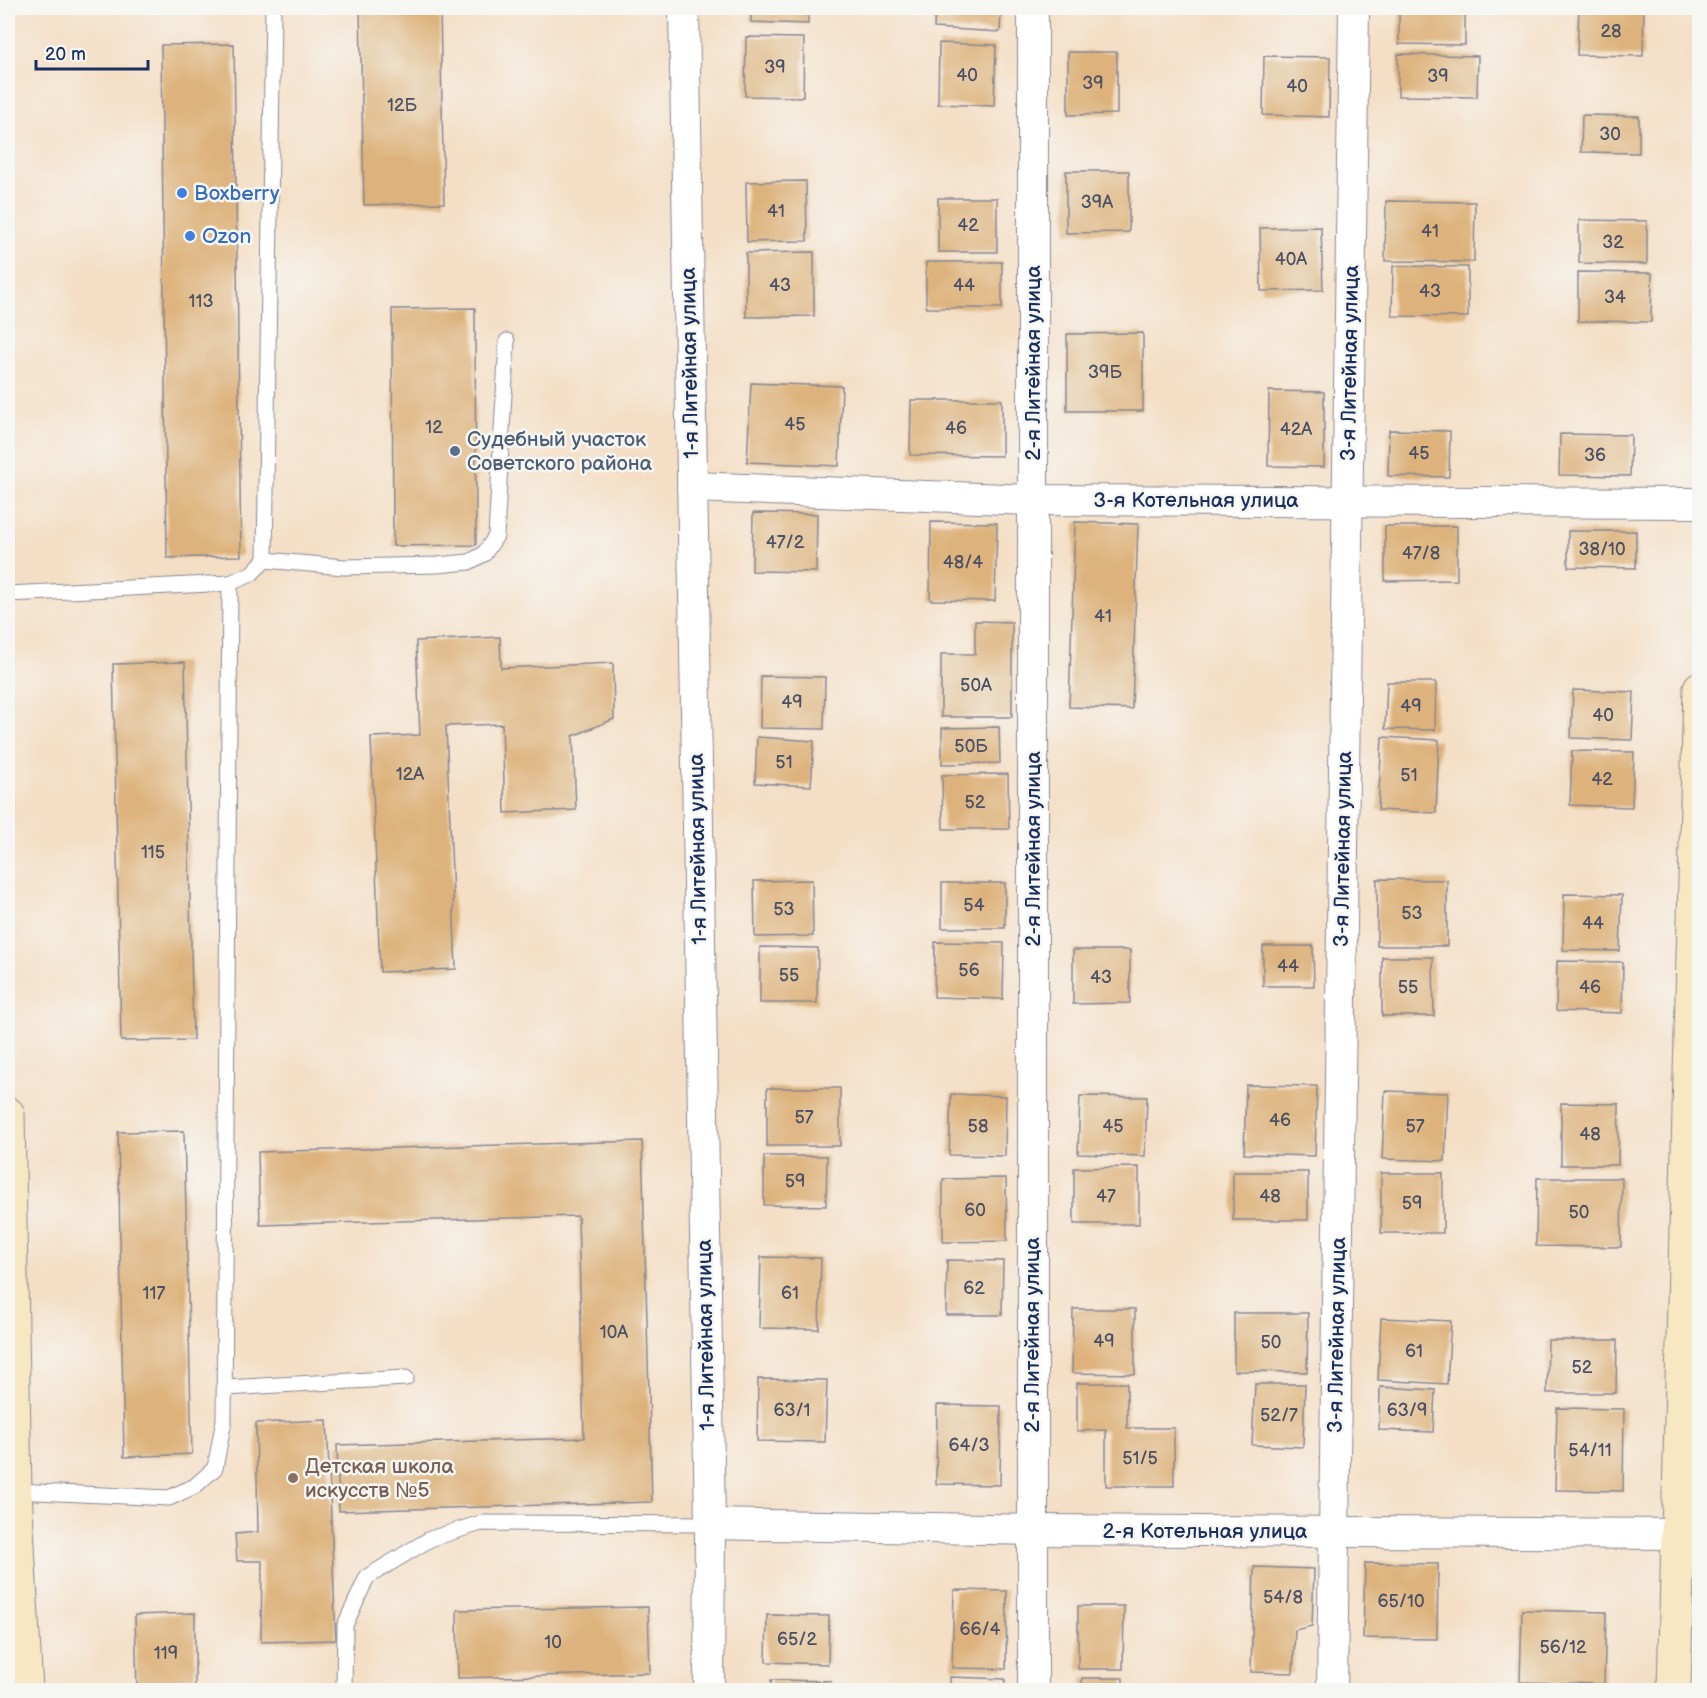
<svg xmlns="http://www.w3.org/2000/svg" width="1707" height="1698" viewBox="0 0 1707 1698" font-family="'Balsamiq Sans',sans-serif">
<style>
.building{fill:#ddb27b}
.lines{fill:none;stroke-linecap:round;stroke-linejoin:round}
.lane-casing{stroke:#888792;stroke-width:17}
.street-casing{stroke:#888792;stroke-width:32}
.secondary-casing{stroke:#888792;stroke-width:35}
.lane{stroke:#fff;stroke-width:15}
.street{stroke:#fff;stroke-width:30}
.secondary{stroke:#f7e8c3;stroke-width:33}
.shop-dot{fill:#3f7fe0;stroke:#f6f6f2;stroke-width:2}
.service-dot{fill:#5c6f8a;stroke:#f6f6f2;stroke-width:2}
.education-dot{fill:#8d6e63;stroke:#f6f6f2;stroke-width:2}
.labels{text-anchor:middle;dominant-baseline:central;stroke-width:5;stroke-linejoin:round;paint-order:stroke}
.number-label{font-size:18px;fill:#4c5065}
.shop-label{font-size:21px;fill:#366cbe;stroke:#f6f6f2;text-anchor:start}
.street-label{font-size:21px;fill:#1b2f5e;stroke:#f6f6f2}
.service-label{font-size:21px;fill:#4e5e75;stroke:#f6f6f2;text-anchor:start}
.education-label{font-size:21px;fill:#785e54;stroke:#f6f6f2;text-anchor:start}
</style>
<rect width="100%" height="100%" fill="#f6f6f2"/>
<filter id="ink" filterUnits="userSpaceOnUse"><feTurbulence type="fractalNoise" baseFrequency=".0167" numOctaves="2"/><feDisplacementMap in="SourceGraphic" scale="12" xChannelSelector="R" yChannelSelector="G"/><feConvolveMatrix kernelMatrix="1 2 1 2 8 2 1 2 1" color-interpolation-filters="sRGB"/></filter>
<filter id="wash" filterUnits="userSpaceOnUse"><feTurbulence type="fractalNoise" baseFrequency=".008" numOctaves="4" result="noise"/><feDisplacementMap in="SourceGraphic" scale="24" xChannelSelector="R" yChannelSelector="G"/><feGaussianBlur stdDeviation="1.35" result="paint"/><feColorMatrix in="noise" values="0 0 0 0 0 0 0 0 0 0 0 0 0 0 0 0 0 1.4 0 .05"/><feComposite in="paint" operator="in"/></filter>
<g filter="url(#wash)">
<rect width="100%" height="100%" fill="#f4dfc6"/>
<g id="blocks">
<!-- building -->
<g class="building">
<path d="M360,8H440L444,203L364,205Z"/>
<path d="M751,8H808V24L751,22Z"/>
<path d="M935,8H1001L1000,32L934,28Z"/>
<path d="M1399,8H1465V45L1399,44Z"/>
<path d="M1579,8H1644L1643,56L1577,55Z"/>
<path d="M746,37L804,38L803,97L745,96Z"/>
<path d="M939,43L996,45L994,106L938,104Z"/>
<path d="M234,44L241,556L167,558L161,45Z"/>
<path d="M1068,52H1117V114L1068,115Z"/>
<path d="M1398,54L1478,56L1477,97L1398,96Z"/>
<path d="M1264,56L1330,57L1329,117L1263,115Z"/>
<path d="M1582,115L1639,116V153L1581,152Z"/>
<path d="M1066,171H1129V232L1066,233Z"/>
<path d="M806,181L807,241L747,242L746,182Z"/>
<rect x="938" y="198" width="59" height="54"/>
<path d="M1386,201L1475,202L1474,262L1385,261Z"/>
<path d="M1579,220L1647,221V264L1579,263Z"/>
<path d="M1321,227L1323,290L1261,291L1260,228Z"/>
<path d="M814,252V316L746,317V253Z"/>
<rect x="926" y="262" width="76" height="46"/>
<path d="M1393,266L1468,267V317L1392,316Z"/>
<path d="M1578,272L1652,273L1651,322L1578,321Z"/>
<path d="M475,308L476,545L393,546L392,309Z"/>
<path d="M1143,333V411H1067V334Z"/>
<path d="M751,383L842,386L839,466L747,462Z"/>
<path d="M1269,391L1324,392V467L1268,466Z"/>
<path d="M911,400H1002V456L910,455Z"/>
<path d="M1389,430L1450,431L1449,477L1388,476Z"/>
<path d="M1560,434L1631,435L1630,476L1559,475Z"/>
<path d="M753,513L817,514L816,572L752,571Z"/>
<path d="M931,522L997,523L995,601L930,600Z"/>
<path d="M1075,522L1138,524L1132,709L1069,707Z"/>
<path d="M1385,526H1457V580L1385,581Z"/>
<path d="M1568,531H1636V568L1568,567Z"/>
<path d="M975,621L1012,622V717H941V654H975Z"/>
<path d="M500,637L501,668L613,663L614,719L573,736L576,810L505,813L502,724L446,726L456,969L380,972L371,737L420,735L416,641Z"/>
<path d="M185,662L193,1040L121,1041L113,664Z"/>
<path d="M761,676L825,677L824,729L760,728Z"/>
<path d="M1387,682H1436L1435,730L1385,729Z"/>
<path d="M1573,690L1634,692L1632,740L1571,738Z"/>
<path d="M999,727L1000,763L942,764V728Z"/>
<path d="M757,737L814,741L811,786L755,783Z"/>
<path d="M1382,737L1439,740L1436,813L1378,810Z"/>
<path d="M1572,751L1634,752L1632,807L1570,805Z"/>
<path d="M1008,774L1009,829H943L942,775Z"/>
<path d="M1377,879L1447,880V946H1377Z"/>
<path d="M812,880L813,936L755,937L754,881Z"/>
<rect x="942" y="883" width="63" height="45"/>
<path d="M1564,894L1622,895L1620,951L1563,950Z"/>
<path d="M935,942L1004,943L1003,999L934,997Z"/>
<path d="M1263,946H1313L1314,986H1263Z"/>
<path d="M760,947L818,948L817,1003H760Z"/>
<path d="M1073,950H1130V1003L1073,1004Z"/>
<path d="M1382,957H1433L1434,1016H1382Z"/>
<path d="M1557,961L1623,962L1622,1013L1556,1011Z"/>
<path d="M1246,1085L1317,1086L1315,1156L1244,1154Z"/>
<rect x="767" y="1088" width="73" height="58"/>
<path d="M1385,1091L1448,1093L1445,1161L1382,1159Z"/>
<path d="M951,1094L1006,1096L1005,1156L949,1155Z"/>
<path d="M1080,1096L1147,1097L1145,1156L1078,1154Z"/>
<path d="M1561,1103L1619,1104L1618,1165H1561Z"/>
<path d="M184,1131L192,1454L124,1457L118,1132Z"/>
<path d="M642,1141L652,1502L339,1511L337,1445L584,1438L578,1216L260,1225L258,1152Z"/>
<path d="M764,1156H827L826,1206L764,1205Z"/>
<path d="M1139,1167V1224H1074V1168Z"/>
<rect x="1233" y="1172" width="75" height="48"/>
<rect x="1381" y="1173" width="62" height="60"/>
<path d="M1006,1178L1007,1241L943,1242V1179Z"/>
<path d="M1537,1178H1622L1621,1247L1536,1246Z"/>
<path d="M761,1257L821,1258L819,1329L759,1328Z"/>
<path d="M947,1260L1003,1261L1002,1315H946Z"/>
<path d="M1073,1309H1135V1374L1072,1373Z"/>
<path d="M1234,1313H1308L1307,1372L1234,1371Z"/>
<path d="M1381,1318L1451,1321L1447,1384L1378,1380Z"/>
<path d="M1548,1340H1617L1616,1393H1547Z"/>
<path d="M758,1379L827,1380L825,1442L757,1441Z"/>
<path d="M1077,1383H1127V1428H1174V1486H1106V1430L1077,1431Z"/>
<path d="M1255,1384H1305L1303,1447L1252,1445Z"/>
<path d="M1380,1387L1435,1390L1433,1432L1379,1430Z"/>
<path d="M937,1405L1001,1406L1000,1485L936,1484Z"/>
<path d="M1557,1408L1624,1409L1623,1491L1555,1490Z"/>
<path d="M327,1420L336,1640L261,1642L262,1561H237L235,1534L258,1532L256,1423Z"/>
<path d="M1365,1563L1438,1564L1437,1639L1363,1638Z"/>
<path d="M1254,1567L1314,1569L1312,1626L1295,1630L1293,1673L1251,1672Z"/>
<path d="M954,1590L1007,1591L1006,1669L952,1668Z"/>
<path d="M1078,1606H1124L1123,1669H1078Z"/>
<path d="M648,1607L650,1673L458,1678L457,1610Z"/>
<path d="M1522,1610L1606,1612L1604,1684L1520,1682Z"/>
<path d="M195,1613V1690H137L135,1615Z"/>
<path d="M767,1615L829,1616L828,1664L766,1662Z"/>
<path d="M950,1677L1005,1679V1690H950Z"/>
<rect x="1082" y="1678" width="41" height="12"/>
<path d="M771,1680L831,1681V1690H771Z"/>
<rect x="1252" y="1686" width="54" height="4"/>
</g>
</g>
</g>
<g filter="url(#ink)">
<use href="#blocks" fill-opacity="0" stroke="#888792" stroke-width="1.5"/>
<g class="lines">
<defs>
<g id="lane">
<path d="M265,560L344,567L437,565L469,562L484,554L496,536L507,341"/>
<path d="M8,594L230,583L251,574L265,560L273,8"/>
<path d="M225,1388L406,1378"/>
<path d="M15,1491L169,1498L195,1486L215,1468L224,1420L230,583"/>
<path d="M344,1690L345,1625L367,1577L430,1539L481,1523L710,1524"/>
</g>
<g id="street">
<path d="M684,8L710,1524L709,1690"/>
<path d="M692,487L1033,500L1700,503"/>
<path d="M710,1524L1032,1530L1678,1534L1700,1531"/>
<path d="M1033,1690V8"/>
<path d="M1332,1690L1354,8"/>
</g>
<g id="secondary">
<path d="M8,1114L15,1491L26,1690"/>
<path d="M1674,1690L1700,688"/>
</g>
</defs>
<!-- lane casing -->
<use href="#lane" class="lane-casing"/>
<!-- street casing -->
<use href="#street" class="street-casing"/>
<!-- secondary casing -->
<use href="#secondary" class="secondary-casing"/>
<!-- lane -->
<use href="#lane" class="lane"/>
<!-- street -->
<use href="#street" class="street"/>
<!-- secondary -->
<use href="#secondary" class="secondary"/>
</g>
</g>
<!-- markers -->
<g class="shop-dot">
<circle cx="182" cy="193" r="6"/>
<circle cx="190" cy="236" r="6"/>
</g>
<circle class="service-dot" cx="455" cy="451" r="6"/>
<circle class="education-dot" cx="293" cy="1478" r="6"/>
<g class="labels">
<!-- number labels -->
<g class="number-label">
<text x="1611" y="31">28</text>
<text x="775" y="67">39</text>
<text x="967" y="75">40</text>
<text x="1438" y="76">39</text>
<text x="1093" y="83">39</text>
<text x="1297" y="86">40</text>
<text x="402" y="105">12Б</text>
<text x="1610" y="134">30</text>
<text x="1097" y="202">39А</text>
<text x="776" y="211">41</text>
<text x="968" y="225">42</text>
<text x="1430" y="231">41</text>
<text x="1613" y="242">32</text>
<text x="1291" y="259">40А</text>
<text x="780" y="285">43</text>
<text x="964" y="285">44</text>
<text x="1430" y="291">43</text>
<text x="1615" y="297">34</text>
<text x="201" y="301">113</text>
<text x="1105" y="372">39Б</text>
<text x="795" y="424">45</text>
<text x="434" y="427">12</text>
<text x="956" y="428">46</text>
<text x="1296" y="429">42А</text>
<text x="1419" y="453">45</text>
<text x="1595" y="455">36</text>
<text x="785" y="542">47/2</text>
<text x="1602" y="549">38/10</text>
<text x="1421" y="553">47/8</text>
<text x="963" y="562">48/4</text>
<text x="1103" y="616">41</text>
<text x="976" y="685">50А</text>
<text x="792" y="702">49</text>
<text x="1411" y="706">49</text>
<text x="1603" y="715">40</text>
<text x="971" y="746">50Б</text>
<text x="784" y="762">51</text>
<text x="410" y="774">12А</text>
<text x="1409" y="775">51</text>
<text x="1602" y="779">42</text>
<text x="975" y="802">52</text>
<text x="153" y="852">115</text>
<text x="974" y="905">54</text>
<text x="784" y="909">53</text>
<text x="1412" y="913">53</text>
<text x="1593" y="923">44</text>
<text x="1288" y="966">44</text>
<text x="969" y="970">56</text>
<text x="789" y="975">55</text>
<text x="1101" y="977">43</text>
<text x="1408" y="987">55</text>
<text x="1590" y="987">46</text>
<text x="804" y="1117">57</text>
<text x="1280" y="1120">46</text>
<text x="978" y="1126">58</text>
<text x="1113" y="1126">45</text>
<text x="1415" y="1126">57</text>
<text x="1590" y="1134">48</text>
<text x="795" y="1181">59</text>
<text x="1106" y="1196">47</text>
<text x="1270" y="1196">48</text>
<text x="1412" y="1203">59</text>
<text x="975" y="1210">60</text>
<text x="1579" y="1212">50</text>
<text x="974" y="1288">62</text>
<text x="154" y="1293">117</text>
<text x="790" y="1293">61</text>
<text x="614" y="1332">10А</text>
<text x="1104" y="1341">49</text>
<text x="1271" y="1342">50</text>
<text x="1414" y="1351">61</text>
<text x="1582" y="1367">52</text>
<text x="792" y="1410">63/1</text>
<text x="1407" y="1410">63/9</text>
<text x="1279" y="1415">52/7</text>
<text x="969" y="1445">64/3</text>
<text x="1590" y="1450">54/11</text>
<text x="1140" y="1458">51/5</text>
<text x="1283" y="1597">54/8</text>
<text x="1401" y="1601">65/10</text>
<text x="980" y="1629">66/4</text>
<text x="797" y="1639">65/2</text>
<text x="553" y="1642">10</text>
<text x="1563" y="1647">56/12</text>
<text x="166" y="1653">119</text>
</g>
<!-- shop labels -->
<g class="shop-label">
<text x="194" y="193">Boxberry</text>
<text x="202" y="236">Ozon</text>
</g>
<!-- street labels -->
<g class="street-label">
<text transform="translate(690 363) rotate(-91)">1-я Литейная улица</text>
<text transform="translate(1033 363) rotate(-90)">2-я Литейная улица</text>
<text transform="translate(1350 363) rotate(-89)">3-я Литейная улица</text>
<text x="1196" y="500">3-я Котельная улица</text>
<text transform="translate(698 849) rotate(-91)">1-я Литейная улица</text>
<text transform="translate(1033 849) rotate(-90)">2-я Литейная улица</text>
<text transform="translate(1343 849) rotate(-89)">3-я Литейная улица</text>
<text transform="translate(706 1335) rotate(-91)">1-я Литейная улица</text>
<text transform="translate(1032 1335) rotate(-90)">2-я Литейная улица</text>
<text transform="translate(1337 1335) rotate(-89)">3-я Литейная улица</text>
<text x="1205" y="1531">2-я Котельная улица</text>
</g>
<!-- service labels -->
<g class="service-label">
<text x="467" y="439">Судебный участок<tspan x="467" dy="24">Советского района</tspan></text>
</g>
<!-- education labels -->
<g class="education-label">
<text x="305" y="1466">Детская школа<tspan x="305" dy="24">искусств №5</tspan></text>
</g>
</g>
<!-- margin -->
<rect width="1707" height="1698" fill="none" stroke="#f6f6f2" stroke-width="30"/>
<!-- scale -->
<path d="M36 60v9h112v-9" fill="none" stroke="#1b2f5e" stroke-width="3"/>
<text x="45" y="60" font-size="18" fill="#1b2f5e" stroke="#f6f6f2" stroke-width="4.5" paint-order="stroke">20 m</text>
</svg>
